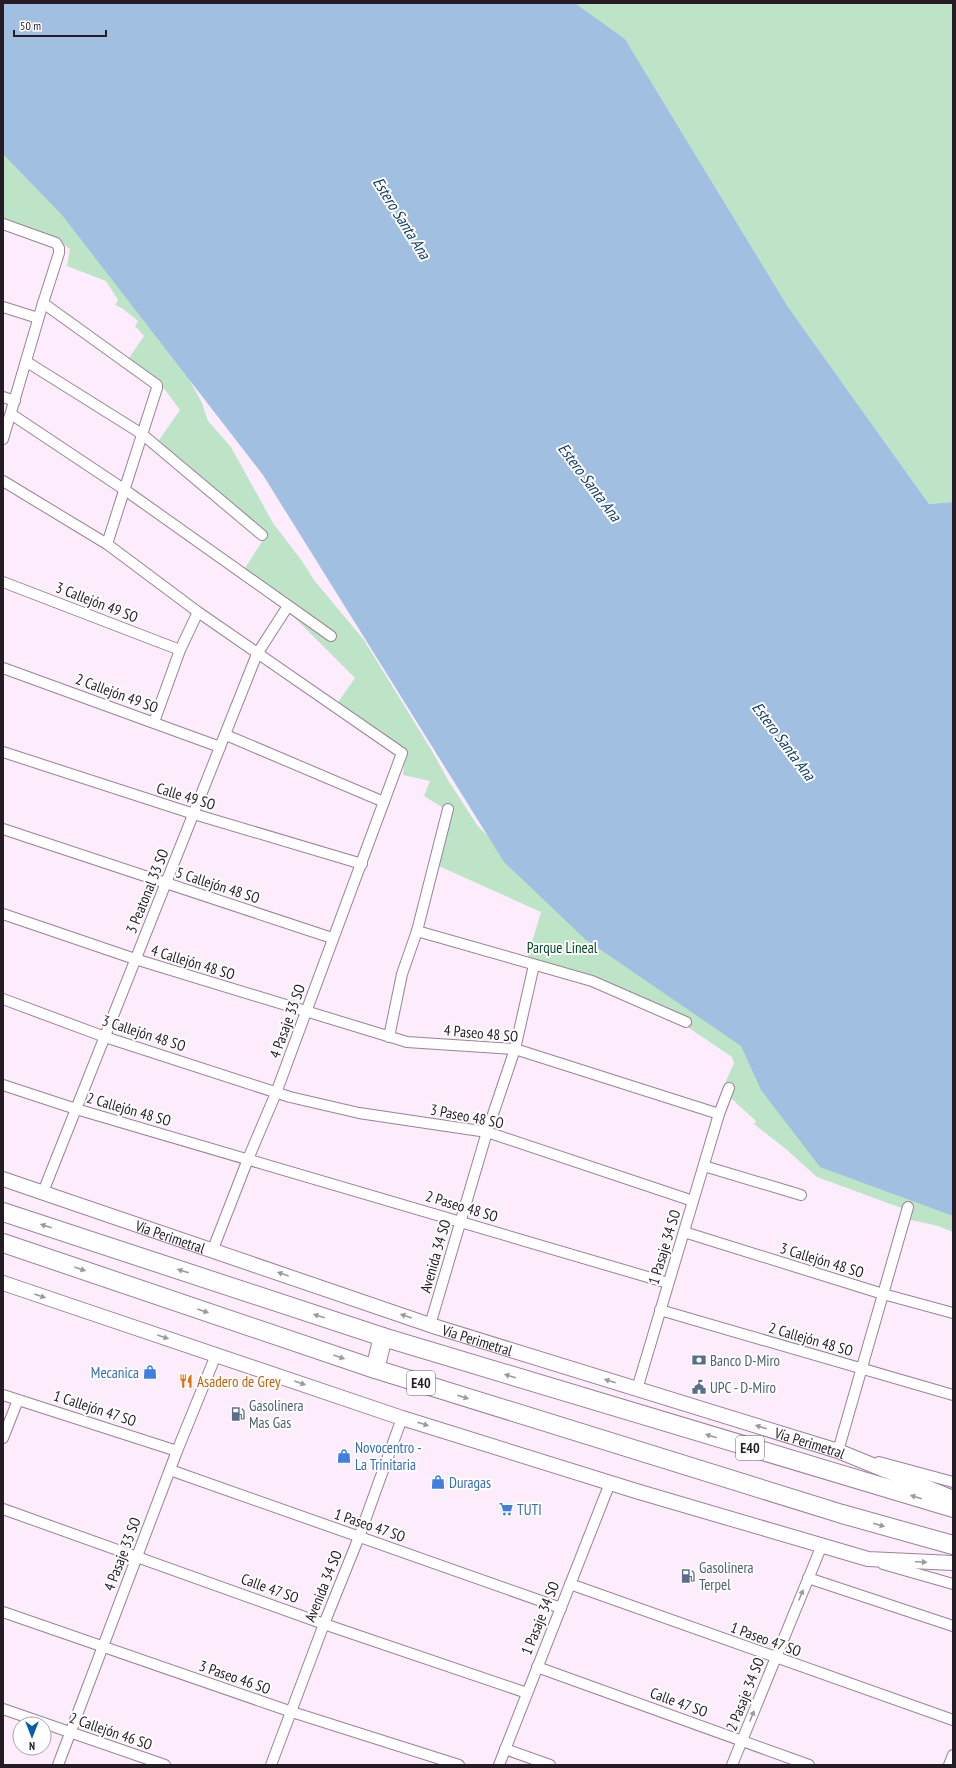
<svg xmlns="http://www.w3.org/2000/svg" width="956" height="1768" viewBox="0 0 956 1768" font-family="'PT Sans Narrow',sans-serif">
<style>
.green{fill:#bee4c7}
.water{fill:#a1bfe1}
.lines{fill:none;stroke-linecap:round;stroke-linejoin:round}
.street-casing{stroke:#9a829a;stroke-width:12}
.secondary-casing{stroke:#9a829a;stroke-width:16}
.highway-casing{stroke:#9a829a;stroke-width:20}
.street{stroke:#fff;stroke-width:10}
.secondary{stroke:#fff;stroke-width:14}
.highway{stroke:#fff;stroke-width:18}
.oneway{fill:#9c989d}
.labels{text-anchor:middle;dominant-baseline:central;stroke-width:4;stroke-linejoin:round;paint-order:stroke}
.shield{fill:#fff;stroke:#665f66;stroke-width:1}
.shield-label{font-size:14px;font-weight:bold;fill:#241b25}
.street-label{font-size:15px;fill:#241b25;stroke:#fff}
.park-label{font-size:15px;fill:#054823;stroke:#fff}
.service-label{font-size:15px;fill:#4e5e75;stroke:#fff;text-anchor:start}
.shop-label{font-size:15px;fill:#366cbe;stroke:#fff;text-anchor:start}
.food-label{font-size:15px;fill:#c56008;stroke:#fff;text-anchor:start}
.water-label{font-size:16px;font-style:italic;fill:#143f6a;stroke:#fff}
</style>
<rect width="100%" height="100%" fill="#fcecfc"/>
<!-- green -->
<g class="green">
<path d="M575,3H953V502L929,504L788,307L625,39Z"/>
<path d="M3,140L176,355L202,403L208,421L231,447L273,523L302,561L314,580L364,640L432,751L448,780L477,825L506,855L661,984L953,1209V1232L938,1226L911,1220L909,1213L904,1209L817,1177L787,1150L754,1124L756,1121L722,1090L734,1063L732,1057L686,1026L588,978L541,973L540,964L527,959L541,912L432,863L445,809L424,796L430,781L403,775L405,752L336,705L355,678L245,568L263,540L159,440L180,410L160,383L129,358L144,336L135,326L138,321L122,308L115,305L118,300L106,281L67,266L70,249L62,243L3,221Z"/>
</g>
<!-- water -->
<path class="water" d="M3,3H575L625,39L788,307L929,504L953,502V1216L820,1167L761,1090L741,1046L585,939L504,862L263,475L62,215L3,154Z"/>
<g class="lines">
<defs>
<g id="street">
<path d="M3,224L56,243L59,248V253L43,303L3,439"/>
<path d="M43,303L157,385V388L107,544"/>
<path d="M3,307L38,318"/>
<path d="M27,362L142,434L262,535"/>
<path d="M3,397L15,401"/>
<path d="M11,414L125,490L331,636"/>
<path d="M3,481L107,544L198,612L402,753L276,1093L248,1159L213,1249"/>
<path d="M3,582L180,650"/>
<path d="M3,668L220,747"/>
<path d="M154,722L180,650L198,612"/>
<path d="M226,735L384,802"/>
<path d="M3,752L194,814L362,864"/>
<path d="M3,829L332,938"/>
<path d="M3,914L135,959L407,1042L515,1049L719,1114"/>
<path d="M417,931L592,981L686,1022"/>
<path d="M3,999L105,1037L290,1097L359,1113L487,1132L693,1201"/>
<path d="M389,1037L402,974L417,931L448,809"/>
<path d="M3,1085L76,1109L668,1283"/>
<path d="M704,1166L801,1195"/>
<path d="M43,1192L257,654L288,606"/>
<path d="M684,1232L883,1294L953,1313"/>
<path d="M660,1310L953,1395"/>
<path d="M430,1325L487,1132L515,1049L534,965"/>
<path d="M637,1389L719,1114L729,1088"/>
<path d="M3,1395L177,1451"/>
<path d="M3,1438L18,1400"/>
<path d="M845,1453L838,1451L908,1207"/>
<path d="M879,1462L953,1482"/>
<path d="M170,1470L561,1608"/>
<path d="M3,1509L324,1624L527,1693"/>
<path d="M883,1564L953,1584"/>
<path d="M808,1578L953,1626"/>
<path d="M570,1584L953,1720"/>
<path d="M3,1612L292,1712L459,1765"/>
<path d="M537,1667L809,1765"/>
<path d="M3,1709L165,1765"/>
<path d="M505,1749L550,1765"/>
<path d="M58,1765L177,1451L216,1355"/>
<path d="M271,1765L324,1624L359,1537L402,1418"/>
<path d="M499,1765L610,1483"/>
<path d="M732,1765L822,1545"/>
<path d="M949,1765L953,1755"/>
</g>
<g id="secondary">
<path id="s1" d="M3,1179L430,1325L838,1451L953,1498"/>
<path d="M3,1283L402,1418L636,1491L868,1559L953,1563"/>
</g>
<g id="highway">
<path d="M3,1212L383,1337L953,1508"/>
<path d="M3,1243L375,1369L842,1514L953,1545"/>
<path d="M375,1369L383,1337"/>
</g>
</defs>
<!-- street casing -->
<use href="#street" class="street-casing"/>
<!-- secondary casing -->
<use href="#secondary" class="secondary-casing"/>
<!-- highway casing -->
<use href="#highway" class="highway-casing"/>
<!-- street -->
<use href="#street" class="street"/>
<!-- secondary -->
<use href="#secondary" class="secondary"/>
<!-- highway -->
<use href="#highway" class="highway"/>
</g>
<!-- one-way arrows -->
<defs><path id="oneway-solid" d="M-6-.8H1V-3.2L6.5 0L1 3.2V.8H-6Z"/></defs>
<g class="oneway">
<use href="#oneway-solid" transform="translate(46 1226) rotate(-162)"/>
<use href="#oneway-solid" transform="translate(80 1269) rotate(19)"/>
<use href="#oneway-solid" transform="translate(183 1271) rotate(-162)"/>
<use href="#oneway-solid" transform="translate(283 1274) rotate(-161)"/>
<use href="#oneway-solid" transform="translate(40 1296) rotate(19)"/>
<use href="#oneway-solid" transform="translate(203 1311) rotate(19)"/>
<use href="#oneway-solid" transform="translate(319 1316) rotate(-162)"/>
<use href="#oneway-solid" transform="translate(406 1316) rotate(-161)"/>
<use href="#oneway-solid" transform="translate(163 1337) rotate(19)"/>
<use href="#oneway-solid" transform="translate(339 1357) rotate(19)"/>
<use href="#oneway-solid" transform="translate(510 1376) rotate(-163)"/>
<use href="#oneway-solid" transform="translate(610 1381) rotate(-163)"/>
<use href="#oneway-solid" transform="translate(300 1383) rotate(19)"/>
<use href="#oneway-solid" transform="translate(463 1397) rotate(17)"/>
<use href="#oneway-solid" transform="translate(423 1424) rotate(17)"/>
<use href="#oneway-solid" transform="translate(761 1427) rotate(-163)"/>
<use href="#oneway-solid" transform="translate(711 1436) rotate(-163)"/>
<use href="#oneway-solid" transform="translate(916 1497) rotate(-163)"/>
<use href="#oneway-solid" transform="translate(879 1525) rotate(16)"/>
<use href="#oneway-solid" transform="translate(921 1562) rotate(2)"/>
<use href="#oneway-solid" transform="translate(801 1595) rotate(-68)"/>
<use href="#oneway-solid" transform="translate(752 1716) rotate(-68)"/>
</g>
<!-- icons -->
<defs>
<symbol id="bank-bare" viewBox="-9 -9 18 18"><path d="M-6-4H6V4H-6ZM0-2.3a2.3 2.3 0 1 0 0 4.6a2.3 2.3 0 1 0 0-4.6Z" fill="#5c6f8a" stroke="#fff" stroke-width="2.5" paint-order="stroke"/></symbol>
<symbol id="shop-bare" viewBox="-9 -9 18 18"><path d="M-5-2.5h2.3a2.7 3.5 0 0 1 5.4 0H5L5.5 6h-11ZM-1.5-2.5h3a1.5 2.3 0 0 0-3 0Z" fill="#3f7fe0" stroke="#fff" stroke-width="2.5" paint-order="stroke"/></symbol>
<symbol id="restaurant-bare" viewBox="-9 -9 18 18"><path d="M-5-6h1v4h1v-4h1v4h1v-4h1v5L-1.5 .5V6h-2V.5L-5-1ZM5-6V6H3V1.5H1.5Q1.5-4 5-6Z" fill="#e8710a" stroke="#fff" stroke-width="2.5" paint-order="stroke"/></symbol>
<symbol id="civic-bare" viewBox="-9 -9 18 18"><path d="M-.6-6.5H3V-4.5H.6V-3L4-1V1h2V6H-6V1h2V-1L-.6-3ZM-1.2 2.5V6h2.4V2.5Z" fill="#5c6f8a" stroke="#fff" stroke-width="2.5" paint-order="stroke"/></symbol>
<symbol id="fuel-bare" viewBox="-9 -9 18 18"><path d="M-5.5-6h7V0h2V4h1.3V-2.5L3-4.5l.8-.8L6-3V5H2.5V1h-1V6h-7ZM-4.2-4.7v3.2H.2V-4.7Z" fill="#5c6f8a" stroke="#fff" stroke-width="2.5" paint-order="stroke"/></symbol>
<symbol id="supermarket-bare" viewBox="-9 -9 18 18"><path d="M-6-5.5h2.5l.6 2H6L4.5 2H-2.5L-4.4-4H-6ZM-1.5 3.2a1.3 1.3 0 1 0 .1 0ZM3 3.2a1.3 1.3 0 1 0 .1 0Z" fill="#3f7fe0" stroke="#fff" stroke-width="2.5" paint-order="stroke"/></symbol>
</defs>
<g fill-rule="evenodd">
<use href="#bank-bare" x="689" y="1350" width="20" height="20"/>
<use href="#shop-bare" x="140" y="1362" width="20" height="20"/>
<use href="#restaurant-bare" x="176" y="1371" width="20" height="20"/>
<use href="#civic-bare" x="689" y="1377" width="20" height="20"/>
<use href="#fuel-bare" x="228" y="1404" width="20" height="20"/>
<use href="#shop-bare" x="334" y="1446" width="20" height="20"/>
<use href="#shop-bare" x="428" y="1472" width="20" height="20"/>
<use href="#supermarket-bare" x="496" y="1499" width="20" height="20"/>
<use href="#fuel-bare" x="678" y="1566" width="20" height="20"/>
</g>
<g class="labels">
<!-- shield labels -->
<g class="shield">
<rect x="407" y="1371" width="28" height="24" rx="3"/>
<rect x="736" y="1436" width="28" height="24" rx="3"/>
</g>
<g class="shield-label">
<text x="421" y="1383">E40</text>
<text x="750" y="1448">E40</text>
</g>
<!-- street labels -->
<g class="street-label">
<text transform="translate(97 602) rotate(21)">3 Callejón 49 SO</text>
<text transform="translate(117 693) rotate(20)">2 Callejón 49 SO</text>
<text transform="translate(186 796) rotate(17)">Calle 49 SO</text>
<text transform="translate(218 885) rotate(18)">5 Callejón 48 SO</text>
<text transform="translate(147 891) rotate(-68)">3 Peatonal 33 SO</text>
<text transform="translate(193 962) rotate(17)">4 Callejón 48 SO</text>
<text transform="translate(287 1021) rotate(-70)">4 Pasaje 33 SO</text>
<text transform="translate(144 1033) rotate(18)">3 Callejón 48 SO</text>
<text transform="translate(481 1033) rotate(5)">4 Paseo 48 SO</text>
<text transform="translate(129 1109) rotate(16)">2 Callejón 48 SO</text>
<text transform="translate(467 1116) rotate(11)">3 Paseo 48 SO</text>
<text transform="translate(462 1206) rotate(17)">2 Paseo 48 SO</text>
<text stroke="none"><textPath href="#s1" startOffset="177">Vía Perimetral</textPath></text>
<text transform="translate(664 1247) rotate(-73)">1 Pasaje 34 SO</text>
<text transform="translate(435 1256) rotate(-74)">Avenida 34 SO</text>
<text transform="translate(822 1260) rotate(17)">3 Callejón 48 SO</text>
<text stroke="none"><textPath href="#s1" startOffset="501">Vía Perimetral</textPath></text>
<text transform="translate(811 1339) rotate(16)">2 Callejón 48 SO</text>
<text transform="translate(95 1408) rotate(18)">1 Callejón 47 SO</text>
<text stroke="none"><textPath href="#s1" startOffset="849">Vía Perimetral</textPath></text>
<text transform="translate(370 1525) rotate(19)">1 Paseo 47 SO</text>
<text transform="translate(122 1554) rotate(-69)">4 Pasaje 33 SO</text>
<text transform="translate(323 1586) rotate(-68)">Avenida 34 SO</text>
<text transform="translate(270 1588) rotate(20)">Calle 47 SO</text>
<text transform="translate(540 1618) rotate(-68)">1 Pasaje 34 SO</text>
<text transform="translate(766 1639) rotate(20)">1 Paseo 47 SO</text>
<text transform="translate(235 1677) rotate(19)">3 Paseo 46 SO</text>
<text transform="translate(745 1694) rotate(-68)">2 Pasaje 34 SO</text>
<text transform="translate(679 1702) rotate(20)">Calle 47 SO</text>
<text transform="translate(111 1731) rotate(19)">2 Callejón 46 SO</text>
</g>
<!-- park labels -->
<g class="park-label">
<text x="562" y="947">Parque Lineal</text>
</g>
<!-- service labels -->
<g class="service-label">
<text x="710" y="1360">Banco D-Miro</text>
<text x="710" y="1387">UPC - D-Miro</text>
<text x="249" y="1405">Gasolinera<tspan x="249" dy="17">Mas Gas</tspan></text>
<text x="699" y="1567">Gasolinera<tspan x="699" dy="17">Terpel</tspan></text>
</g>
<!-- shop labels -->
<g class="shop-label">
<text x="139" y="1372" text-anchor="end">Mecanica</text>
<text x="355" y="1447">Novocentro -<tspan x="355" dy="17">La Trinitaria</tspan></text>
<text x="449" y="1482">Duragas</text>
<text x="517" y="1509">TUTI</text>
</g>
<!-- food labels -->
<g class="food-label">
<text x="197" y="1381">Asadero de Grey</text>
</g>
<!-- water labels -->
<g class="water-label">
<text transform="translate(402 218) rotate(58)">Estero Santa Ana</text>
<text transform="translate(590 482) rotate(53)">Estero Santa Ana</text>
<text transform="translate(784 741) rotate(53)">Estero Santa Ana</text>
</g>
</g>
<!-- border -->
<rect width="956" height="1768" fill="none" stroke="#241b25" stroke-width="8"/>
<!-- north arrow -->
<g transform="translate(32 1736) rotate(180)"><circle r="19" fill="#ffffff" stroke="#a7a4a8"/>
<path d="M0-3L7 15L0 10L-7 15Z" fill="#0a5dab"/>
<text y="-6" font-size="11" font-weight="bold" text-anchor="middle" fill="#241b25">N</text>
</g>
<!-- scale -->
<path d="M14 30v6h92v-6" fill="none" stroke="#241b25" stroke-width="2"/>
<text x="20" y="30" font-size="12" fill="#241b25" stroke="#ffffff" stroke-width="3" paint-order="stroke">50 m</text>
</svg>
